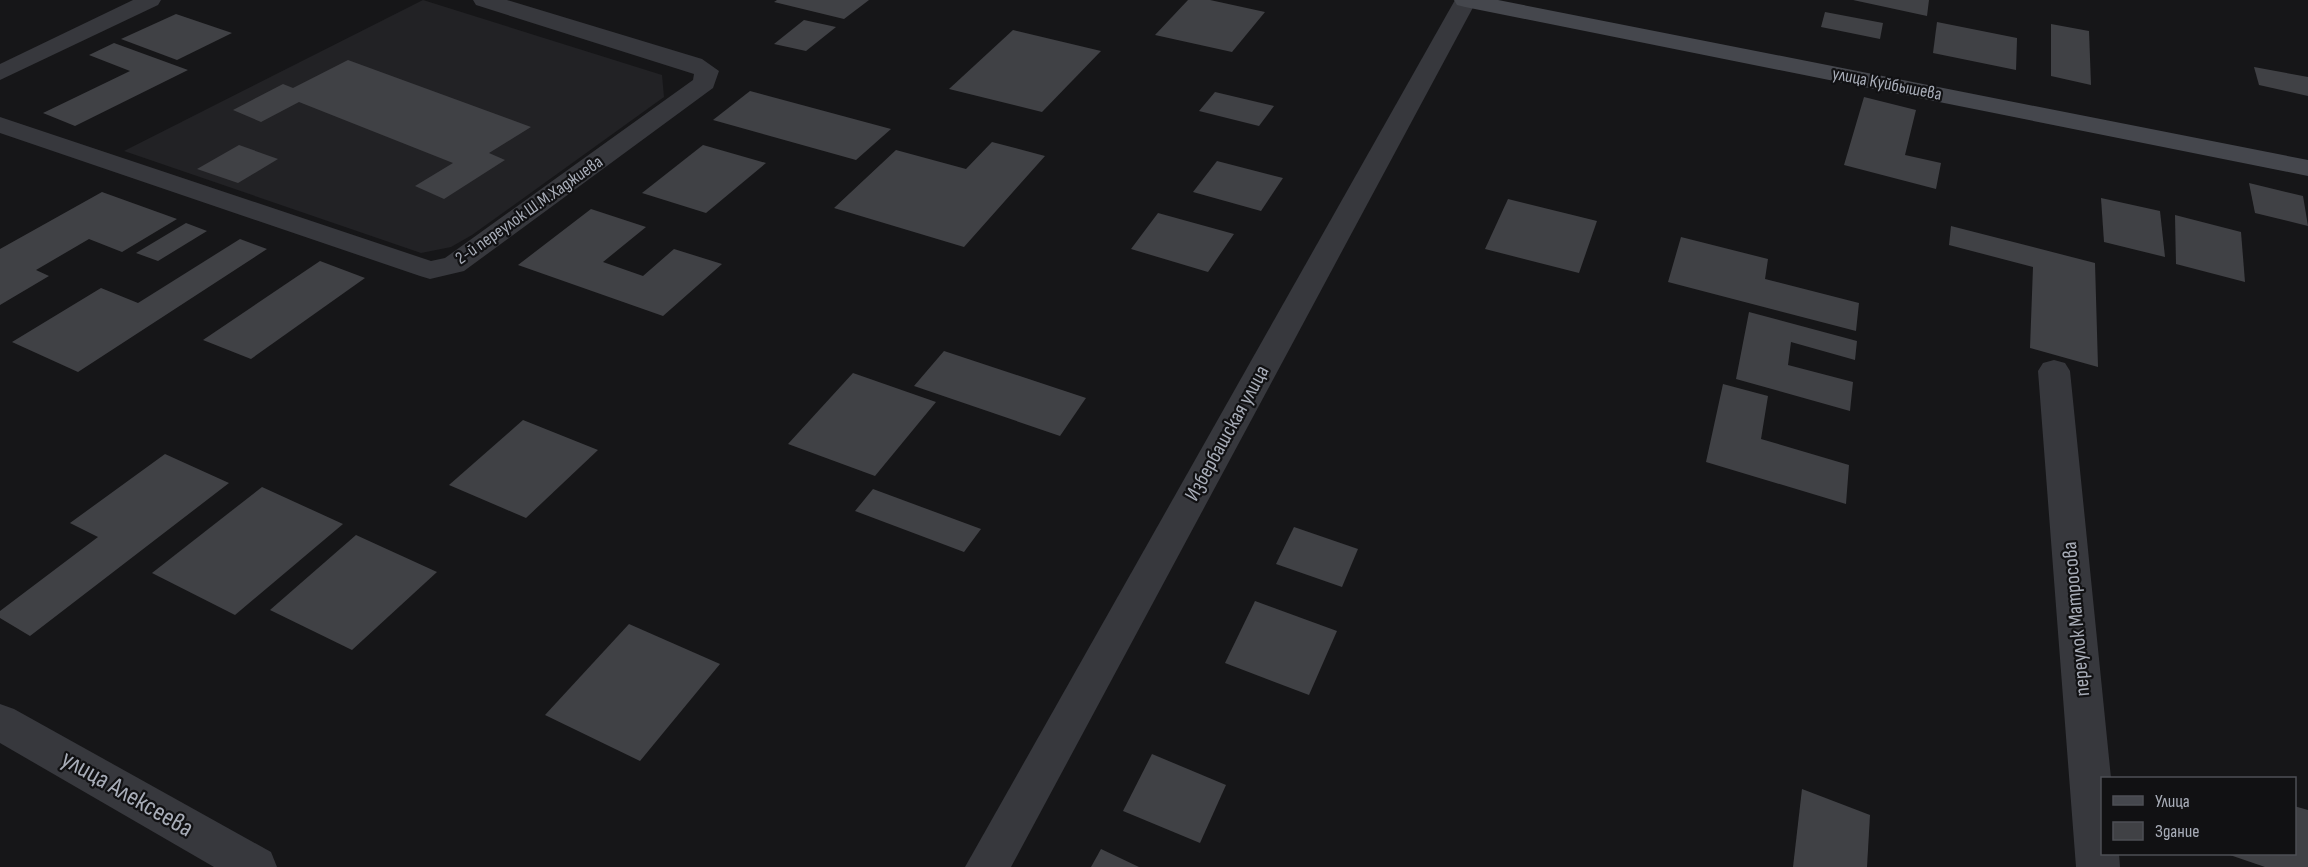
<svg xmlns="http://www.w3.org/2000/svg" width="2308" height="867" viewBox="0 0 2308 867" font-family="'Sofia Sans Condensed',sans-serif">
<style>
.built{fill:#222225}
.building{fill:#404145}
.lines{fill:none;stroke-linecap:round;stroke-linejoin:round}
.street{fill:#37383d;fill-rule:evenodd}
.secondary{fill:#45474d;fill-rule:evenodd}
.labels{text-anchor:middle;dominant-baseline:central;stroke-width:4.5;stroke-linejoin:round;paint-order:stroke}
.far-street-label{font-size:18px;fill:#a8adb8;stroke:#111113}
.street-label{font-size:21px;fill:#a8adb8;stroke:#111113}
.near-street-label{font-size:26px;fill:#a8adb8;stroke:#111113}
</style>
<rect width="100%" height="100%" fill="#161618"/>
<!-- built -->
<path class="built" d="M423,0L662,75L664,97L472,235L451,247L421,253L124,151Z"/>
<!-- building -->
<g class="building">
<path d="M777,0H869L844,19L774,2Z"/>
<path d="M1188,0H1210L1265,12L1232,52L1155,35Z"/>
<path d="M1853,0H1929L1927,16Z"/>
<path d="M1825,12L1883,23L1880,39L1821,27Z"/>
<path d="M176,14L232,33L177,60L121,39Z"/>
<path d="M804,20L836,27L806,51L774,44Z"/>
<path d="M1937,22L2017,38L2016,70L1933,53Z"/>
<path d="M2051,24L2089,31L2091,85L2051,76Z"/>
<path d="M1013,30L1101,51L1042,112L949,89Z"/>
<path d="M114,43L188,70L75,126L43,113L130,71L89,55Z"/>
<path d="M348,60L531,127L489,153L505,160L444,199L415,186L453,163L299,102L261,122L233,110L283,84L293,88Z"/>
<path d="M2254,67L2308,77V96L2259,85Z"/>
<path d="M750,91L891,129L856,160L713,120Z"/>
<path d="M1215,92L1274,106L1259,126L1199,111Z"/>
<path d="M1864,97L1916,110L1905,155L1941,163L1936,189L1844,165Z"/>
<path d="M992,142L1045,156L964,247L834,208L896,150L966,169Z"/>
<path d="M239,145L278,159L238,183L197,169Z"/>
<path d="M703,145L766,163L706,213L642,193Z"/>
<path d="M1217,161L1283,178L1261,211L1193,192Z"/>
<path d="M2249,183L2303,196L2308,226L2255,213Z"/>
<path d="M102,192L177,219L122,252L89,239L36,270L49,276L0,305V249Z"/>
<path d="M2101,198L2160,211L2165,257L2104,242Z"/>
<path d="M1508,199L1597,221L1579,273L1485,249Z"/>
<path d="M591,209L646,227L603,262L643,276L674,249L722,264L663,316L518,265Z"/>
<path d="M1158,213L1234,234L1208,272L1131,249Z"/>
<path d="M2175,215L2241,232L2245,282L2176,264Z"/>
<path d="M186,223L207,231L158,261L136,253Z"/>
<path d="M1951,226L2095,263L2098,367L2030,348L2033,267L1949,245Z"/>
<path d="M1681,237L1768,259L1765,279L1859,303L1856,331L1668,282Z"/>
<path d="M240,239L267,249L78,372L12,342L101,288L138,303Z"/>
<path d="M320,261L365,278L251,359L203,340Z"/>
<path d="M1749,312L1857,341L1855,360L1791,342L1788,365L1853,382L1850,411L1736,379Z"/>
<path d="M944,351L1086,398L1060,436L914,386Z"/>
<path d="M853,373L936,402L875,476L788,444Z"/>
<path d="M1723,384L1768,396L1761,439L1849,465L1846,504L1706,462Z"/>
<path d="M523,420L598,450L526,518L449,485Z"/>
<path d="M165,454L229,483L30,636L0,618V611L98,537L70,523Z"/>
<path d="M262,487L343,524L235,615L152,573Z"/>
<path d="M873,489L981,529L964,552L855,511Z"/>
<path d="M1294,527L1358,549L1342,587L1276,564Z"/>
<path d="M356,535L437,572L352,650L270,610Z"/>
<path d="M1255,601L1337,631L1309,695L1225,663Z"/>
<path d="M629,624L720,664L640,761L545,715Z"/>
<path d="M1152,754L1226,785L1200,843L1123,811Z"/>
<path d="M1802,789L1870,815L1867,867H1793Z"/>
<path d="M2294,806L2308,810V867H2265L2227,854H2294Z"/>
<path d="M1101,849L1139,867H1091Z"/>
</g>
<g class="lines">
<!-- street -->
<g class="street">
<path d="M133,0H161L158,5L0,80V64Z"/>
<path d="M473,0H507L702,59L719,71L713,88L464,271L430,279L420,276L0,133V117L431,261L445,258L693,80L694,74L476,5Z"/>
<path d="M1455,0H1477L1011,867H965Z"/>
<path d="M2054,360L2065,363L2070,371L2111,778H2102V854H2119L2120,867H2076L2038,371L2043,363Z"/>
<path d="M0,704L14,709L271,852L277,867H214L0,743Z"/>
</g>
<!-- secondary -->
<path class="secondary" d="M1454,0H1498L2308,160V176L1465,7L1457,5Z"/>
</g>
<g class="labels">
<!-- far-street labels -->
<g class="far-street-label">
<text transform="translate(1887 84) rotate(11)">улица Куйбышева</text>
<text transform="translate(529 210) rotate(-35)">2-й переулок Ш.М.Хаджиева</text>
</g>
<!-- street labels -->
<g class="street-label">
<text transform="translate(1227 433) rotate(-61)">Избербашская улица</text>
<text transform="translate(2076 619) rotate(-95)">переулок Матросова</text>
</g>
<!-- near-street labels -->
<g class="near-street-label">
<text transform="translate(127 794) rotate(30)">улица Алексеева</text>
</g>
</g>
<!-- legend -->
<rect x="2101" y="777" width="195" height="78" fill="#111113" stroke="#4d4f55" stroke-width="1.5"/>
<rect x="2113" y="796" width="30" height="9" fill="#45474d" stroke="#4d4f55" stroke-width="1.5"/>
<text x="2155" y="807" font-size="18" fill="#a8adb8">Улица</text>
<rect x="2113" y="822" width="30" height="18" fill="#404145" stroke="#4d4f55" stroke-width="1.5"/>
<text x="2155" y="837" font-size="18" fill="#a8adb8">Здание</text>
</svg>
